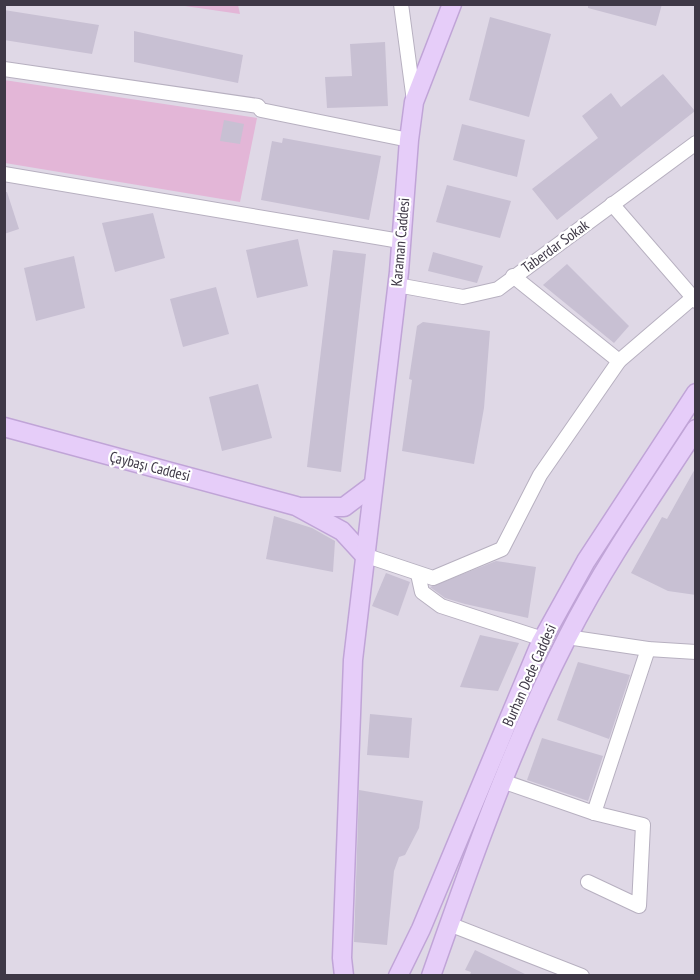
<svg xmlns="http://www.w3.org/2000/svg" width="700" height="980" viewBox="0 0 700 980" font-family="'PT Sans Narrow',sans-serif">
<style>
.residential{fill:#dfd8e6}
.green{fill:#e3b6d7}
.building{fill:#c8c0d3}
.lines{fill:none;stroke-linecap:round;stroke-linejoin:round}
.street-casing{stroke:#b7b0c0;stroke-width:16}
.secondary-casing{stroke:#c0a4d7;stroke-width:21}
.street{stroke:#fff;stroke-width:14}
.secondary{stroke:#e6cdf9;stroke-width:18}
.labels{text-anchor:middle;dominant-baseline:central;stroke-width:4.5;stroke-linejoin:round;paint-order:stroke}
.street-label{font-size:15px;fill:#3e3846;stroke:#fff}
</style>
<rect width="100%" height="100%" fill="#eee9f3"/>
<!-- residential -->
<rect class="residential" x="5" y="5" width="690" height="970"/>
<!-- green -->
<g class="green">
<path d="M178,5H238L240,14Z"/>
<path d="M4,80L257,118L240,202L5,163Z"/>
</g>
<!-- building -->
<g class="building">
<path d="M588,4H662L656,26L588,8Z"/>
<path d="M4,10L99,25L92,54L4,40Z"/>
<path d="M490,17L551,34L529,117L469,100Z"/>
<path d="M134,31L243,55L238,83L134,62Z"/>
<path d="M385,42L388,106L327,108L325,77L352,76L350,44Z"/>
<path d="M663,74L695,111L557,220L532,189L598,138L582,116L611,93L621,107Z"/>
<path d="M224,120L244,124L240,144L220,141Z"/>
<path d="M462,124L525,140L517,177L453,160Z"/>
<path d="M283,138L381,156L369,220L261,200L272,141L282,143Z"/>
<path d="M447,185L511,201L500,238L436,222Z"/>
<path d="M4,192H7L19,229L4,234Z"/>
<path d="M153,213L165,258L115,272L102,223Z"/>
<path d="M298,239L308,286L257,298L246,250Z"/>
<path d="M333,250L366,254L341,472L307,467Z"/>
<path d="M433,252L483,266L477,283L428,271Z"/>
<path d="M74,256L85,308L36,321L24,268Z"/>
<path d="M567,264L629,326L614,343L543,285Z"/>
<path d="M216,287L229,334L183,347L170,299Z"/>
<path d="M423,322L490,331L484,408L474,464L402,451L412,380L409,379L417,326Z"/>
<path d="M258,384L272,438L222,451L209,397Z"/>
<path d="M696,467V595L668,591L631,573L662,517L667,519Z"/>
<path d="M274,516L312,528L335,541L333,572L266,559Z"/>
<path d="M496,561L536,567L528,618L465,604L445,598L430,587Z"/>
<path d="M386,573L410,582L398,616L372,606Z"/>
<path d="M480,635L519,643L498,691L460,687Z"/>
<path d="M578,662L630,675L609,739L557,720Z"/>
<path d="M370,714L412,718L409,758L367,755Z"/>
<path d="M542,738L603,756L588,801L527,780Z"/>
<path d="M359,790L423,801L419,828L405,855L399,857L394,871L387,945L354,942Z"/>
<path d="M475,950L527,975H470L471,972L465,970Z"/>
</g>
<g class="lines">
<defs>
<g id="street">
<path d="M401,4L414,101"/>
<path d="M4,69L258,106L261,110L409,140"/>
<path d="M4,174L400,241"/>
<path d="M612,204L696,301"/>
<path d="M513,276L619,361"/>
<path d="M397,285L463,297L498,289L696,143"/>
<path d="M364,555L433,578L502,549L540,475L619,361L696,295"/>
<path d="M418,574L422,592L441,606L543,639"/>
<path d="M567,637L648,649L696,652"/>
<path d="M505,782L594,813L643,825L639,906L588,882"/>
<path d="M594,813L648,649"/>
<path d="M449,924L582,976"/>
</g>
<g id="secondary">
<path d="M4,427L296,506L342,531L364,555"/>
<path d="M300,507H344L372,486"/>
<path d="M344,976L342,958L353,660L399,272L409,140L414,102L452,4"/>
<path d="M398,976L421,929L541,642L586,561L696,393"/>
<path d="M431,976C471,862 512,745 567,638C604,565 651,498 696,429"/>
</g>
</defs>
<!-- street casing -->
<use href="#street" class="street-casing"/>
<!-- secondary casing -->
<use href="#secondary" class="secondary-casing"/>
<!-- street -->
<use href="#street" class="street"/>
<!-- secondary -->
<use href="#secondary" class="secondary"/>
</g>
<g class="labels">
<!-- street labels -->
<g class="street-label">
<text transform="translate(400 242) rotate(-85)">Karaman Caddesi</text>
<text transform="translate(555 246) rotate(-36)">Taberdar Sokak</text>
<text transform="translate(150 466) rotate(14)">Çaybaşı Caddesi</text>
<text transform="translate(529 675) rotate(-66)">Burhan Dede Caddesi</text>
</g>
</g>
<!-- border -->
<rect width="700" height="980" fill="none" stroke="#3e3846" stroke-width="12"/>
</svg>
